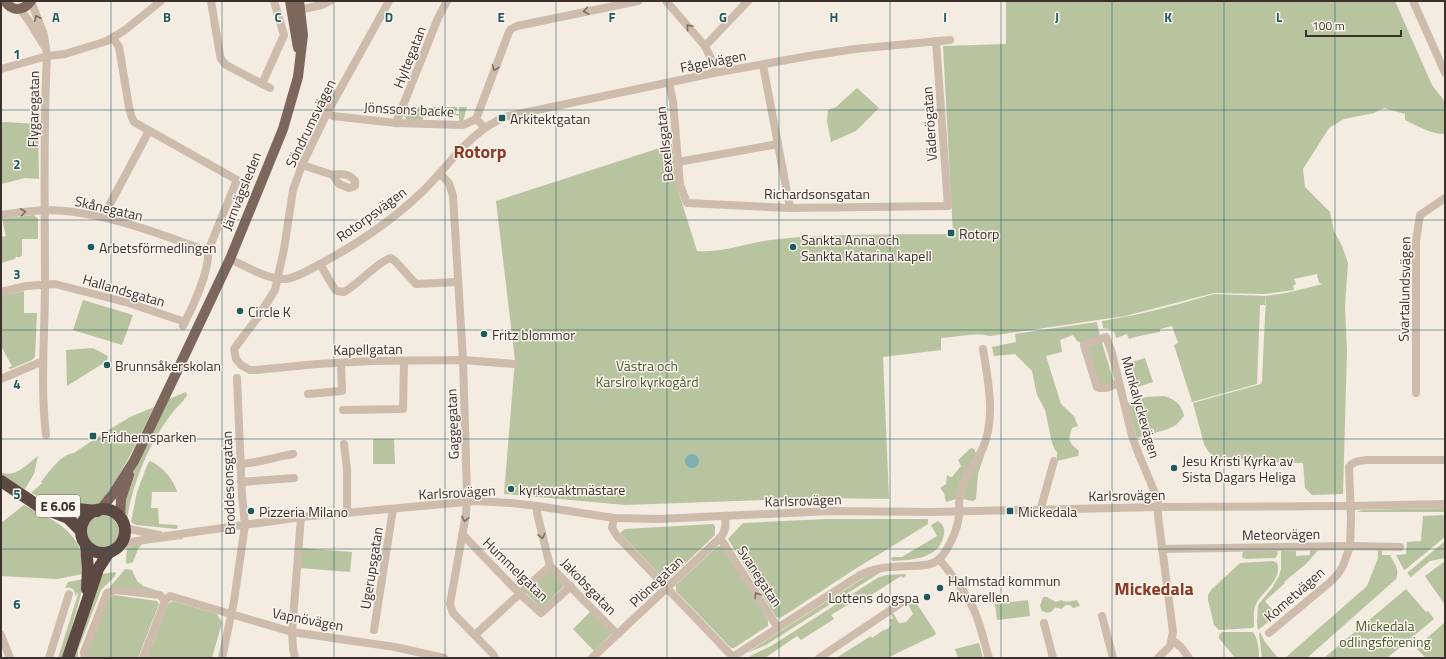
<svg xmlns="http://www.w3.org/2000/svg" width="1446" height="659" viewBox="0 0 1446 659" font-family="'Titillium Web',sans-serif">
<style>
.green{fill:#b8c4a0}
.water{fill:#7fb0b2}
.lines{fill:none;stroke-linecap:round;stroke-linejoin:round}
.minor{stroke:#cdbbac;stroke-width:8}
.major{stroke:#7d675c;stroke-width:10}
.highway{stroke:#5c4a42;stroke-width:12}
.oneway{stroke:#7d6f65}
.grid{fill:none;stroke:#1f5a5e;stroke-width:1;stroke-opacity:0.55}
.poi-dot{fill:#1f5a5e;stroke:#fbf5ee;stroke-width:1.5}
.labels{text-anchor:middle;dominant-baseline:central;stroke-width:3;stroke-linejoin:round;paint-order:stroke}
.shield{fill:#fbf5ee;stroke:#756b66;stroke-width:1}
.shield-label{font-size:13px;font-weight:bold;fill:#3b302b}
.street-label{font-size:14px;fill:#3b302b;stroke:#fbf5ee}
.poi-label{font-size:14px;fill:#3b302b;stroke:#fbf5ee;text-anchor:start}
.park-label{font-size:14px;fill:#4a5a2e;stroke:#fbf5ee}
.district-label{font-size:18px;font-weight:bold;fill:#8c3b22;stroke:#fbf5ee}
.grid-label{font-size:13px;text-anchor:middle;font-weight:bold;fill:#1f5a5e;stroke:#fbf5ee;stroke-width:3;stroke-linejoin:round;paint-order:stroke}
</style>
<rect width="100%" height="100%" fill="#f4ebe1"/>
<!-- green -->
<g class="green">
<path d="M1006,1H1395L1432,85L1445,102V134C1431,134 1417,126 1405,120V114L1384,108L1374,113L1344,119L1329,128L1303,169L1305,187L1330,212L1334,231L1342,246L1348,263L1345,306L1347,350L1343,494L1312,495L1305,488L1303,463L1257,462L1246,459L1214,457L1208,451L1204,444L1193,403L1261,384L1262,381L1266,296L1286,293L1323,284L1319,283L1317,274L1294,279L1296,284L1293,286L1294,290L1265,294L1214,293L1125,316L990,336C974,332 958,337 941,338V350L883,357L889,499L821,498L625,505L504,494L515,360L496,201L672,144L677,187L697,251C725,253 751,241 779,239C836,233 895,235 953,234L943,46L1006,44Z"/>
<path d="M857,88L879,108L856,131L831,142L827,121L828,110L836,107Z"/>
<path d="M421,107H457V110H455L456,114H459V107H467L463,122L459,121V116L455,115H423V123L407,120L404,115L407,108Z"/>
<path d="M5,122L38,124L39,179L25,178L1,184V123Z"/>
<path d="M34,215L38,219V239H22V255L20,257H16L15,259L1,263V237L6,236L2,219Z"/>
<path d="M24,291V313H37L35,357L32,360L11,369L8,368L12,366L1,346V296Z"/>
<path d="M1214,294L1266,296L1265,305H1260L1257,384L1192,402L1174,345L1178,343L1172,326L1160,329V332L1139,336L1129,339L1127,334L1116,338C1115,330 1111,329 1103,328L1102,321C1140,315 1177,305 1214,294Z"/>
<path d="M83,300L133,315L122,345L73,330Z"/>
<path d="M1097,322L1100,337L1081,343L1077,341L1073,335L1060,340L1062,352L1046,356L1061,404L1074,416L1078,426L1072,428L1069,439L1072,445L1079,451L1078,456L1057,461V452L1055,450L1052,443L1045,410L1037,395L1032,371L1015,354L994,356L992,347L1016,342L1015,334Z"/>
<path d="M1099,342L1102,343L1114,382L1100,387L1087,347Z"/>
<path d="M93,348L108,356L107,361L67,386L66,350Z"/>
<path d="M1145,358L1153,382L1135,388L1128,363Z"/>
<path d="M186,392L187,396L184,399V400C155,428 133,479 127,519L124,511L125,493L128,483L169,399Z"/>
<path d="M1164,396C1175,399 1182,405 1184,416L1176,425L1168,429L1137,438L1127,403L1146,397Z"/>
<path d="M154,407C145,425 111,500 94,506C90,507 85,505 81,505C62,504 49,500 31,493L42,483L41,482C49,472 61,454 74,453L102,434L130,417Z"/>
<path d="M373,439H394L395,464H373Z"/>
<path d="M971,448L974,449L976,453L956,499L946,502L944,493L940,488L946,484L947,475L950,477H952L961,466L958,460Z"/>
<path d="M983,453H985L978,474L976,499L973,501L963,499L965,487Z"/>
<path d="M38,456L34,474L25,489L1,476V472C15,479 28,463 38,456Z"/>
<path d="M150,461C162,466 174,480 177,492H152L151,508H158L159,524L177,525L178,527L176,529L136,525L131,522L137,492L148,463Z"/>
<path d="M24,505C43,515 66,524 77,543C82,552 82,564 83,574L57,579L1,576V523Z"/>
<path d="M1445,508V512H1357L1362,510Z"/>
<circle cx="102" cy="532" r="17"/>
<path d="M1445,515V537L1406,569L1404,570L1396,555L1406,554L1407,542L1421,541L1423,516Z"/>
<path d="M827,519H928V524L852,571L785,615L780,618L776,617L728,539L743,523Z"/>
<path d="M938,521C943,524 945,529 944,534C940,559 912,560 892,561L891,558L893,557H902L937,536L931,525Z"/>
<path d="M713,524L715,526V535L668,580H665L620,533L625,529Z"/>
<path d="M183,539L142,544L138,549L133,562L127,564L126,562L127,548L142,543L183,538Z"/>
<path d="M1445,541V558L1430,561L1411,577L1407,573Z"/>
<path d="M718,546H723L768,620V626L734,648H731L676,591V585Z"/>
<path d="M302,548L352,552L350,572L300,568Z"/>
<path d="M1319,549L1306,564L1284,582L1285,583L1265,601L1277,615L1258,630L1257,622L1258,605L1272,588L1279,576L1281,569V550L1296,551V556L1310,555V550Z"/>
<path d="M1276,550L1278,554L1275,558L1246,559L1242,557L1243,551Z"/>
<path d="M1378,550H1382V555H1390C1394,563 1400,569 1396,579L1307,658H1285L1367,586L1378,558Z"/>
<path d="M1273,561L1277,563C1283,580 1262,591 1256,604C1253,610 1254,619 1254,626L1253,628L1219,630L1214,625L1208,600V595L1211,590L1240,563Z"/>
<path d="M1445,561V605L1425,576Z"/>
<path d="M125,569L132,570L137,581L143,586L164,593L110,587Z"/>
<path d="M549,570L564,586L541,608L526,593Z"/>
<path d="M115,572L116,573L115,576L101,590L78,650V658H73L102,574Z"/>
<path d="M881,572L766,645L747,653L865,577L871,574Z"/>
<path d="M905,574L906,575L903,578L901,576L868,597L865,594L831,615L834,619L801,640L797,636L765,658H749L750,656L771,646L879,577L886,575Z"/>
<path d="M83,579L82,591L63,658H58L78,594L77,592L76,596L75,595C75,589 71,586 65,588L68,582Z"/>
<path d="M1406,589L1426,612L1428,611L1434,619L1387,658H1324Z"/>
<path d="M114,595L157,601L159,604L138,658H89L87,654L106,604L110,597Z"/>
<path d="M1043,597H1047L1056,602L1061,600C1067,603 1071,601 1077,600L1080,606L1073,608L1070,605H1066L1061,609L1055,607C1052,613 1048,614 1042,611L1040,606Z"/>
<path d="M913,598L936,633L935,635L887,658L883,657L881,658H836L871,636L872,638L882,631L889,628V626L891,625L889,620L893,618L891,614L893,613L899,623L906,622L913,614L907,602Z"/>
<path d="M1028,600L1030,616L997,620L995,604Z"/>
<path d="M173,601L217,614L222,623L212,658H147L168,604Z"/>
<path d="M591,611L612,633L594,651L573,629Z"/>
<path d="M1445,622V658H1426L1416,648Z"/>
<path d="M1222,632H1253C1258,638 1259,650 1259,658H1235L1219,638V635Z"/>
<path d="M1260,632L1265,642L1278,658H1262L1259,634Z"/>
<path d="M979,643L983,658H958L955,649Z"/>
</g>
<!-- water -->
<circle class="water" cx="692" cy="461" r="7"/>
<g class="lines">
<!-- minor -->
<g class="minor">
<path d="M31,1L44,35L47,56C43,132 45,208 45,283C45,334 40,384 46,435"/>
<path d="M211,1L220,55L221,59L226,65L270,88"/>
<path d="M389,1L327,113L302,165L293,190L284,249L275,290L258,317L234,349L236,359L241,365L250,370H256L317,364L372,361L463,360L515,364"/>
<path d="M666,1L705,46L712,61L714,73"/>
<path d="M1413,1L1445,73"/>
<path d="M19,9C31,20 36,35 45,47"/>
<path d="M294,11L322,5L330,1"/>
<path d="M113,38L119,47L129,107L131,115L134,122L237,180L208,251C210,270 192,309 183,326"/>
<path d="M705,46L748,1"/>
<path d="M763,65L790,208"/>
<path d="M1,69L47,56L65,54L107,41L125,30L161,1"/>
<path d="M669,83L673,102L680,185L687,203L790,208L948,206L936,41"/>
<path d="M262,84L284,35L274,1"/>
<path d="M327,113L333,116L396,123L463,125L476,119L485,128"/>
<path d="M476,119L509,32L511,29L517,26L638,1"/>
<path d="M396,123L438,18L447,1"/>
<path d="M678,162L778,144"/>
<path d="M302,165L333,175L339,184L349,188L355,186V181C349,173 341,173 333,175"/>
<path d="M440,174L449,183L453,196L463,360L467,494L466,514L450,604L453,613L493,654L495,658"/>
<path d="M1,215C25,211 50,208 74,212C120,218 164,236 208,251"/>
<path d="M103,217L149,131"/>
<path d="M230,259C245,266 267,279 283,279C294,280 312,268 322,263C359,243 393,220 423,191C450,165 471,129 508,116L714,73L809,56L855,49L950,40"/>
<path d="M320,264L334,288L337,291L344,292C359,284 377,262 391,258L395,261L416,284L457,282"/>
<path d="M1,292L26,286L55,284L129,303L185,322"/>
<path d="M1,379L43,361"/>
<path d="M1119,383L1106,388H1099L1097,387L1084,345L1106,337L1112,353L1132,436L1139,455L1158,500V516L1173,632L1170,646L1158,658"/>
<path d="M1416,393V241L1420,215L1445,198"/>
<path d="M308,394L342,391L341,363"/>
<path d="M343,410L403,409L404,361"/>
<path d="M344,444L347,469V508L346,512"/>
<path d="M240,464C258,463 275,457 293,454"/>
<path d="M241,482L294,478"/>
<path d="M537,506V513L550,566L617,634"/>
<path d="M1042,510V504L1054,461"/>
<path d="M614,518L612,528L617,536L734,658"/>
<path d="M124,525L129,529L159,535"/>
<path d="M462,535L464,536L520,594L541,613L571,586"/>
<path d="M720,538L778,628"/>
<path d="M119,546L132,542L166,536L301,517L476,501L511,503L537,506L614,518L659,519L830,511L933,512L1157,507L1350,506L1445,504"/>
<path d="M1162,549L1350,546L1400,547"/>
<path d="M939,559C952,575 965,591 974,610C981,626 984,642 989,658"/>
<path d="M1102,616L1113,658"/>
<path d="M1044,623L1053,658"/>
<path d="M374,630L393,509"/>
<path d="M1269,633L1329,583L1338,574L1343,566L1350,546L1351,519L1349,467C1353,461 1360,461 1366,460H1445"/>
<path d="M1,635L10,658"/>
<path d="M475,635L550,566"/>
<path d="M1172,640L1181,647L1189,658"/>
<path d="M49,658L69,594"/>
<path d="M85,658L84,652L107,593L115,590L160,595L165,601"/>
<path d="M143,658L165,601L170,596L292,632L395,647L444,658"/>
<path d="M222,658L234,601L245,525L242,496L237,378"/>
<path d="M295,658L293,648L292,632L301,517"/>
<path d="M592,658L720,538C726,531 726,525 725,516"/>
<path d="M731,658L860,575C876,567 891,567 908,566C916,565 927,567 935,562C947,555 958,529 959,515C960,508 958,501 960,494C963,477 976,463 983,448C996,417 988,380 983,349"/>
<path d="M819,658L907,599"/>
</g>
<!-- major -->
<g class="major">
<path d="M5,1C12,12 24,11 31,1"/>
<path d="M290,1L298,48"/>
<path d="M100,510L113,494L134,461L179,367L230,259L283,129L298,77L303,35L299,1"/>
<path d="M120,518L121,499L129,475"/>
</g>
<!-- highway -->
<g class="highway">
<path d="M1,481L40,507L68,518L81,531"/>
<path d="M51,504L67,508L97,511"/>
<circle cx="103" cy="531" r="22"/>
<path d="M86,545L88,569L87,589"/>
<path d="M68,658L98,569L109,552"/>
</g>
</g>
<!-- one-way arrows -->
<defs><path id="oneway-chevron" d="M-2-3.5L2.5 0L-2 3.5" fill="none" stroke-width="1.6" stroke-linecap="round" stroke-linejoin="round"/></defs>
<g class="oneway">
<use href="#oneway-chevron" transform="translate(586 11) rotate(169)"/>
<use href="#oneway-chevron" transform="translate(37 18) rotate(-115)"/>
<use href="#oneway-chevron" transform="translate(689 27) rotate(-131)"/>
<use href="#oneway-chevron" transform="translate(495 68) rotate(111)"/>
<use href="#oneway-chevron" transform="translate(23 212) rotate(-7)"/>
<use href="#oneway-chevron" transform="translate(465 519) rotate(100)"/>
<use href="#oneway-chevron" transform="translate(542 536) rotate(77)"/>
<use href="#oneway-chevron" transform="translate(757 595) rotate(-123)"/>
</g>
<!-- grid -->
<path class="grid" d="M111,1V658M222,1V658M334,1V658M445,1V658M556,1V658M667,1V658M779,1V658M890,1V658M1001,1V658M1112,1V658M1224,1V658M1335,1V658M1,110H1445M1,220H1445M1,330H1445M1,439H1445M1,549H1445"/>
<!-- markers -->
<g class="poi-dot">
<rect x="498" y="114" width="8" height="8" rx="2"/>
<rect x="947" y="229" width="8" height="8" rx="2"/>
<circle cx="91" cy="247" r="4"/>
<circle cx="793" cy="247" r="4"/>
<circle cx="240" cy="311" r="4"/>
<circle cx="484" cy="334" r="4"/>
<circle cx="107" cy="365" r="4"/>
<rect x="89" y="432" width="8" height="8" rx="2"/>
<circle cx="1174" cy="468" r="4"/>
<circle cx="511" cy="489" r="4"/>
<circle cx="251" cy="511" r="4"/>
<rect x="1006" y="507" width="8" height="8" rx="2"/>
<circle cx="940" cy="588" r="4"/>
<circle cx="927" cy="597" r="4"/>
</g>
<g class="labels">
<!-- shield labels -->
<rect class="shield" x="36" y="495" width="44" height="22" rx="3"/>
<g class="shield-label">
<text x="58" y="506">E 6.06</text>
</g>
<!-- street labels -->
<g class="street-label">
<text transform="translate(409 57) rotate(-68)">Hyltegatan</text>
<text transform="translate(713 61) rotate(-11)">Fågelvägen</text>
<text transform="translate(33 109) rotate(-89)">Flygaregatan</text>
<text transform="translate(409 109) rotate(3)">Jönssons backe</text>
<text transform="translate(310 123) rotate(-64)">Söndrumsvägen</text>
<text transform="translate(929 124) rotate(-94)">Väderögatan</text>
<text transform="translate(664 144) rotate(-96)">Bexellsgatan</text>
<text transform="translate(241 191) rotate(-68)">Järnvägsleden</text>
<text x="817" y="193">Richardsonsgatan</text>
<text transform="translate(109 208) rotate(13)">Skånegatan</text>
<text transform="translate(371 214) rotate(-36)">Rotorpsvägen</text>
<text transform="translate(1404 289) rotate(-89)">Svartalundsvägen</text>
<text transform="translate(124 290) rotate(16)">Hallandsgatan</text>
<text transform="translate(368 349) rotate(-1)">Kapellgatan</text>
<text transform="translate(1141 407) rotate(74)">Munkalyckevägen</text>
<text transform="translate(452 424) rotate(-92)">Gaggegatan</text>
<text transform="translate(228 483) rotate(-92)">Broddesonsgatan</text>
<text transform="translate(457 492) rotate(-3)">Karlsrovägen</text>
<text transform="translate(1127 495) rotate(-1)">Karlsrovägen</text>
<text transform="translate(803 500) rotate(-2)">Karlsrovägen</text>
<text transform="translate(1281 534) rotate(-1)">Meteorvägen</text>
<text transform="translate(371 568) rotate(-81)">Ugerupsgatan</text>
<text transform="translate(516 569) rotate(44)">Hummelgatan</text>
<text transform="translate(760 576) rotate(57)">Svanegatan</text>
<text transform="translate(656 581) rotate(-43)">Plönegatan</text>
<text transform="translate(589 586) rotate(46)">Jakobsgatan</text>
<text transform="translate(1294 594) rotate(-41)">Kometvägen</text>
<text transform="translate(308 619) rotate(11)">Vapnövägen</text>
</g>
<!-- poi labels -->
<g class="poi-label">
<text x="510" y="118">Arkitektgatan</text>
<text x="959" y="233">Rotorp</text>
<text x="801" y="239">Sankta Anna och<tspan x="801" dy="16">Sankta Katarina kapell</tspan></text>
<text x="99" y="247">Arbetsförmedlingen</text>
<text x="248" y="311">Circle K</text>
<text x="492" y="334">Fritz blommor</text>
<text x="115" y="365">Brunnsåkerskolan</text>
<text x="101" y="436">Fridhemsparken</text>
<text x="1182" y="460">Jesu Kristi Kyrka av<tspan x="1182" dy="16">Sista Dagars Heliga</tspan></text>
<text x="519" y="489">kyrkovaktmästare</text>
<text x="259" y="511">Pizzeria Milano</text>
<text x="1018" y="511">Mickedala</text>
<text x="948" y="580">Halmstad kommun<tspan x="948" dy="16">Akvarellen</tspan></text>
<text x="919" y="597" text-anchor="end">Lottens dogspa</text>
</g>
<!-- park labels -->
<g class="park-label">
<text x="647" y="365">Västra och<tspan x="647" dy="16">Karslro kyrkogård</tspan></text>
<text x="1385" y="625">Mickedala<tspan x="1385" dy="16">odlingsförening</tspan></text>
</g>
<!-- district labels -->
<g class="district-label">
<text x="480" y="151">Rotorp</text>
<text x="1154" y="588">Mickedala</text>
</g>
</g>
<g class="grid-label">
<text x="56" y="22">A</text>
<text x="167" y="22">B</text>
<text x="278" y="22">C</text>
<text x="389" y="22">D</text>
<text x="501" y="22">E</text>
<text x="612" y="22">F</text>
<text x="723" y="22">G</text>
<text x="834" y="22">H</text>
<text x="945" y="22">I</text>
<text x="1057" y="22">J</text>
<text x="1168" y="22">K</text>
<text x="1279" y="22">L</text>
<text x="17" y="59">1</text>
<text x="17" y="169">2</text>
<text x="17" y="279">3</text>
<text x="17" y="389">4</text>
<text x="17" y="499">5</text>
<text x="17" y="609">6</text>
</g>
<!-- border -->
<rect width="1446" height="659" fill="none" stroke="#3b302b" stroke-width="4"/>
<!-- scale -->
<path d="M1306 30v6h95v-6" fill="none" stroke="#3b302b" stroke-width="2"/>
<text x="1312" y="30" font-size="12" fill="#3b302b" stroke="#fbf5ee" stroke-width="3" paint-order="stroke">100 m</text>
</svg>
